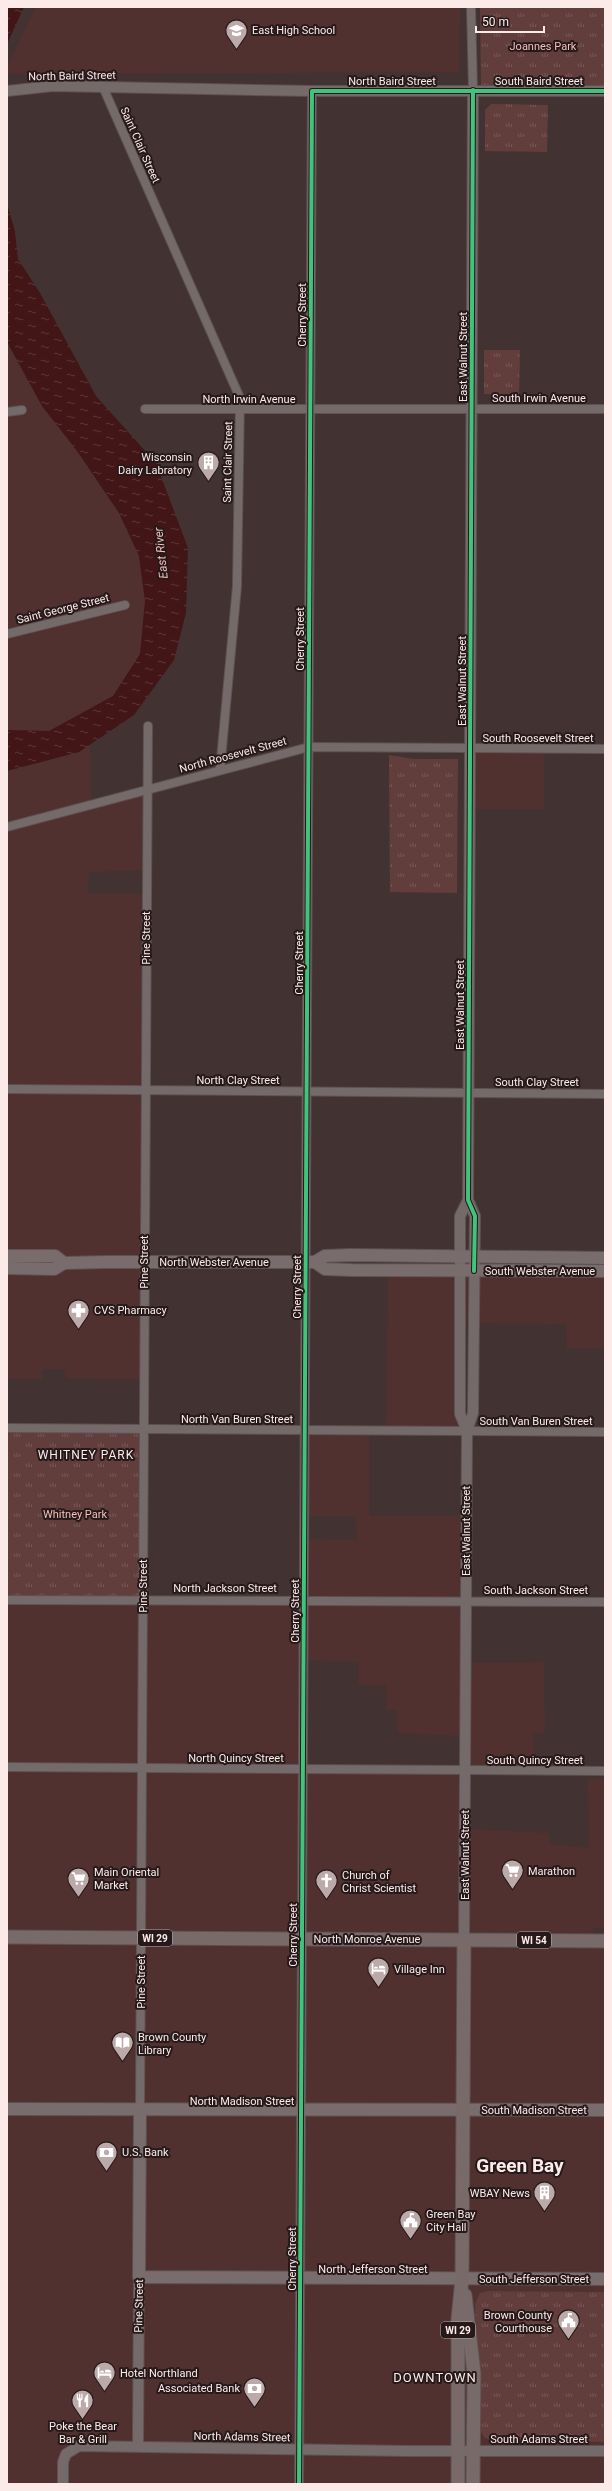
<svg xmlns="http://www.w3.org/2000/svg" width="612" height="2491" viewBox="0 0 612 2491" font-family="Roboto,sans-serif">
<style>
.built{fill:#513130;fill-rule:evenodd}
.grass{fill:url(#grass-tufts)}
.water{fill:url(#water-ripples)}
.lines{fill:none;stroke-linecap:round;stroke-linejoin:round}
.minor-casing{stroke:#5e5151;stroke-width:10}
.tertiary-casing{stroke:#5e5151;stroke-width:12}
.secondary-casing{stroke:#5e5151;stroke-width:14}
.primary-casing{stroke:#5e5151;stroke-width:15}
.minor{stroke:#756a6a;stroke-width:8}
.tertiary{stroke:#756a6a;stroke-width:10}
.secondary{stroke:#796c6c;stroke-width:12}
.primary{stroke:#786a69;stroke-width:13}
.cycleway-casing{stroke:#251919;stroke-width:6}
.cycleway{stroke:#40c37c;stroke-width:4}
.labels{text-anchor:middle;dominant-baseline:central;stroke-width:4;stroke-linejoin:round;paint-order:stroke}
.shield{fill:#251919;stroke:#bcabab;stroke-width:1}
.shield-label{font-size:10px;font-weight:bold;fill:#fceae9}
.poi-label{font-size:11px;fill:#fceae9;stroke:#251919;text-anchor:start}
.park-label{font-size:11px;fill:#f5bfbc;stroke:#251919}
.street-label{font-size:11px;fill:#fceae9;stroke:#251919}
.water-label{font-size:12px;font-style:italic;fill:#f8c1be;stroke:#251919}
.neighbourhood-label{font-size:12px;letter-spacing:1px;fill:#fceae9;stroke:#251919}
.quarter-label{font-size:13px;letter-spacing:1px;fill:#fceae9;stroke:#251919}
.town-label{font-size:19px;font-weight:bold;fill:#fceae9;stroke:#251919}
</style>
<defs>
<pattern id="grass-tufts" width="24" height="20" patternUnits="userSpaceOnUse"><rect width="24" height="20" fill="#613d3c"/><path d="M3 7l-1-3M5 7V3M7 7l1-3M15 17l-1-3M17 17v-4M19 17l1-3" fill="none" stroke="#795958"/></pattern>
<pattern id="water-ripples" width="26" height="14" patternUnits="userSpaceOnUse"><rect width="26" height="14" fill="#421516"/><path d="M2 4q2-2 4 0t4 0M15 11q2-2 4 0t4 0" fill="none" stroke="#5e3738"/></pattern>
</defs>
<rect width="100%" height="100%" fill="#423332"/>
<!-- built -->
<g class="built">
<path d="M36,7H460L459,72L7,74V67Z"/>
<path d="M7,342L42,406L77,451L119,513L139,556L145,601L140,654L113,696L49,731L7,730Z"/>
<path d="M90,744L91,803L147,789V870L89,872L88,894H146L144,1379L66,1378L65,1369H42V1379H7V771L79,752Z"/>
<path d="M470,748L544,749V809H470Z"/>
<path d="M388,1270L605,1271V1348H567L566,1324L460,1323V1414L467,1431H386Z"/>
<path d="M305,1430H369V1516H466V1659L474,1663L544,1662L545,1733H533L535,1771L465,1770V1829L549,1833V1844L589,1848L588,1779H605V1928H593V1941H605V2484H7V1600H304L305,1539L357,1540L356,1516H305ZM304,1660L359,1662L358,1685H386L387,1710H397L398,1733L465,1736V1770L303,1769Z"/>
</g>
<!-- grass -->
<g class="grass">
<path d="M480,7H605V85H481Z"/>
<path d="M491,104L548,105L547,152L485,151V110Z"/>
<path d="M484,350H520L519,395L484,394Z"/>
<path d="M389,755L413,759H458L457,893L390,892Z"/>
<path d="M7,1428L144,1429L143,1598L7,1600Z"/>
<path d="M488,2291L605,2292V2442L490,2440L484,2437L480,2430L475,2304L480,2293Z"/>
</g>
<!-- water -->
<g class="water">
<path d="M7,7H24L7,44Z"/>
<path d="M7,204L15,231L18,259L40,293L96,396L156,463L188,548L186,613L174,660L134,715L79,752L7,771V730L49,731L113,696L140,654L145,601L139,556L119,513L77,451L42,406L7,342Z"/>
</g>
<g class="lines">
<defs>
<g id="minor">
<path d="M471,7L473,90"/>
<path d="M103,87L240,398L237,586L220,770"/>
<path d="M145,409H605"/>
<path d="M7,412L22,410"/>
<path d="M7,634L125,605"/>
<path d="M7,827L309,747L605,749"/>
<path d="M7,1089L605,1094"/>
<path d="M7,1428L605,1432"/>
<path d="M7,1600L605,1602"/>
<path d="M7,1767L605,1771"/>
<path d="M140,2110L148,726"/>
<path d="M299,2484L312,91"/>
</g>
<g id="tertiary">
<path d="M7,91L53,86L312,91H605"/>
<path d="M467,1431L460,1414V1216L468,1200L473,90"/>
<path d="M464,1940L467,1431L473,1413L475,1216L468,1200"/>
<path d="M138,2446L139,2277"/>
<path d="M63,2484V2462L66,2454L79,2446L408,2451H605"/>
</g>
<g id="secondary">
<path d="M7,1256H55L64,1263"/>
<path d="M315,1262L325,1269L352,1270L605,1271"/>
<path d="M7,1268L54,1269L64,1263L106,1262H315L325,1256L351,1255L605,1258"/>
<path d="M7,2109L605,2110"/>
<path d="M140,2110L139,2277L605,2279"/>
</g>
<g id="primary">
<path d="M7,1937L605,1941"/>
<path d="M465,2295L474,2373L473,2484"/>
<path d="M458,2484V2319L462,2279L464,1940"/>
</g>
</defs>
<!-- minor casing -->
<use href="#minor" class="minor-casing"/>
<!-- tertiary casing -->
<use href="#tertiary" class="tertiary-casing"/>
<!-- secondary casing -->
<use href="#secondary" class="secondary-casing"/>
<!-- primary casing -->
<use href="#primary" class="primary-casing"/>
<!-- minor -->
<use href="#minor" class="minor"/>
<!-- tertiary -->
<use href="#tertiary" class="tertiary"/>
<!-- secondary -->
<use href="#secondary" class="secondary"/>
<!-- primary -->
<use href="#primary" class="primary"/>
<defs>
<g id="cycleway">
<path d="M473,90L468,1200L475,1216L474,1271"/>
<path d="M299,2484L312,91H605"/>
</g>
</defs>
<!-- cycleway casing -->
<use href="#cycleway" class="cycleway-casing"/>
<!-- cycleway -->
<use href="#cycleway" class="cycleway"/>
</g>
<!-- icons -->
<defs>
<symbol id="school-pin" viewBox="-11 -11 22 30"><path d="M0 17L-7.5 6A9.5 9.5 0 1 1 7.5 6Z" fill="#bbaaa9" stroke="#251919"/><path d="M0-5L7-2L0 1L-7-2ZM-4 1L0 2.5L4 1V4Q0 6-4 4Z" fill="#fff"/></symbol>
<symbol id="building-pin" viewBox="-11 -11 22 30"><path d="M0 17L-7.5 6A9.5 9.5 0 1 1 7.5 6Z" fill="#bbaaa9" stroke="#251919"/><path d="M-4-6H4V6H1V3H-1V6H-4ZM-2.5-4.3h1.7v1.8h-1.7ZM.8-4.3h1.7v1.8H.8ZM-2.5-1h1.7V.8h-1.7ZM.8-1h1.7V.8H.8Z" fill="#fff"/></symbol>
<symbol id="pharmacy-pin" viewBox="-11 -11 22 30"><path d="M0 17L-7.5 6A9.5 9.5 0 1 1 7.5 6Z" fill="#bbaaa9" stroke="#251919"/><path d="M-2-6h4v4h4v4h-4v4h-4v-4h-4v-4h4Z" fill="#fff"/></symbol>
<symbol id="supermarket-pin" viewBox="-11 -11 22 30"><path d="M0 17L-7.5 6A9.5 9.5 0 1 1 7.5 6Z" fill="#bbaaa9" stroke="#251919"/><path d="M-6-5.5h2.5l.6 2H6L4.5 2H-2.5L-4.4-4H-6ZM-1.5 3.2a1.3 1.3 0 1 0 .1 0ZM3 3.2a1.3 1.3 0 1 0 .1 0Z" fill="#fff"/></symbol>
<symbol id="church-pin" viewBox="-11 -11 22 30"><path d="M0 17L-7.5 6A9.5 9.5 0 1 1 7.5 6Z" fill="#bbaaa9" stroke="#251919"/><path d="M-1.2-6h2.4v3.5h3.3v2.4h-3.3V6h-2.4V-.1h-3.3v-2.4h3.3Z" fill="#fff"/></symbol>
<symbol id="hotel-pin" viewBox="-11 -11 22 30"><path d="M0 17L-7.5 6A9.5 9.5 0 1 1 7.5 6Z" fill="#bbaaa9" stroke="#251919"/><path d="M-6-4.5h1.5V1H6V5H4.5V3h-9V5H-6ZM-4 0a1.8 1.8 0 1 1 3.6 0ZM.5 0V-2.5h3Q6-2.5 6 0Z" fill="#fff"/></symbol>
<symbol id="library-pin" viewBox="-11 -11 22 30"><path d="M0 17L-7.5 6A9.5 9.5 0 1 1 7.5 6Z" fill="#bbaaa9" stroke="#251919"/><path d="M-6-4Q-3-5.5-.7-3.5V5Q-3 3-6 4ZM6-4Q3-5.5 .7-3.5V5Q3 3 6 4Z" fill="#fff"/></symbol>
<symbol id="bank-pin" viewBox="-11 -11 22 30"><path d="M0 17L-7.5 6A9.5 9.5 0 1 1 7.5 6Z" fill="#bbaaa9" stroke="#251919"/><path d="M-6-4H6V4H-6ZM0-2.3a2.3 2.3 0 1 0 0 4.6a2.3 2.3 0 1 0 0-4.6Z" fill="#fff"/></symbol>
<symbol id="civic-pin" viewBox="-11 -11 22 30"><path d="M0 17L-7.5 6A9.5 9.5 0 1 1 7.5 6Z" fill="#bbaaa9" stroke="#251919"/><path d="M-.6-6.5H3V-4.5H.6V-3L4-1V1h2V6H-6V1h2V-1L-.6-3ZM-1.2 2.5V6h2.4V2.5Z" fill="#fff"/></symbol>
<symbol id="restaurant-pin" viewBox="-11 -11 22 30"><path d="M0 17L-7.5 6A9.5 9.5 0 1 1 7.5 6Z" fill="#bbaaa9" stroke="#251919"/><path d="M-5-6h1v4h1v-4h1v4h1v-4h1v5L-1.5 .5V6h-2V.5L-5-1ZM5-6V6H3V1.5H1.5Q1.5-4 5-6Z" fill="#fff"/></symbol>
</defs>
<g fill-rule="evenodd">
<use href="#school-pin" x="224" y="18" width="25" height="34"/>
<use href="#building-pin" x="196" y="450" width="25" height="34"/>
<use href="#pharmacy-pin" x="66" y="1298" width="25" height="34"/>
<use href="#supermarket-pin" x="500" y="1858" width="25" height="34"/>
<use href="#supermarket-pin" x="66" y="1866" width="25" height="34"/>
<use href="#church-pin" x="314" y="1868" width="25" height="34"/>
<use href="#hotel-pin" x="366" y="1956" width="25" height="34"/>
<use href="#library-pin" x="110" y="2030" width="25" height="34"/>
<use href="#bank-pin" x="94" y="2140" width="25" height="34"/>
<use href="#building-pin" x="532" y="2180" width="25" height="34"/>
<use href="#civic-pin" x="398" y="2208" width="25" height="34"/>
<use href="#civic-pin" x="556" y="2308" width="25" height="34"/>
<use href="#hotel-pin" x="92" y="2360" width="25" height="34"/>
<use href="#bank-pin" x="242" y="2376" width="25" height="34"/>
<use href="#restaurant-pin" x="70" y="2388" width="25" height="34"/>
</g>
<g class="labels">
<!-- shield labels -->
<g class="shield">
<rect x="138" y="1930" width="34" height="16" rx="3"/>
<rect x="517" y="1932" width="34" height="16" rx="3"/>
<rect x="441" y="2322" width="34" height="16" rx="3"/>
</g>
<g class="shield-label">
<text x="155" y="1938">WI 29</text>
<text x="534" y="1940">WI 54</text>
<text x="458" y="2330">WI 29</text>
</g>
<!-- poi labels -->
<g class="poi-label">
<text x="252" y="30">East High School</text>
<text x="192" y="457" text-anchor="end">Wisconsin<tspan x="192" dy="13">Dairy Labratory</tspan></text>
<text x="94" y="1310">CVS Pharmacy</text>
<text x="528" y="1871">Marathon</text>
<text x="94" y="1872">Main Oriental<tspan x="94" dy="13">Market</tspan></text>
<text x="342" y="1875">Church of<tspan x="342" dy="13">Christ Scientist</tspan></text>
<text x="394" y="1969">Village Inn</text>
<text x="138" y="2037">Brown County<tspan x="138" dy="13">Library</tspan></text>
<text x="122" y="2152">U.S. Bank</text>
<text x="530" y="2193" text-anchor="end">WBAY News</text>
<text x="426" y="2214">Green Bay<tspan x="426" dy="13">City Hall</tspan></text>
<text x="552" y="2315" text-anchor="end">Brown County<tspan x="552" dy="13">Courthouse</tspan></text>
<text x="120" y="2373">Hotel Northland</text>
<text x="240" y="2388" text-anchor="end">Associated Bank</text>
<text x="83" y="2426" text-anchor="middle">Poke the Bear<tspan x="83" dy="13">Bar &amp; Grill</tspan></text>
</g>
<!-- park labels -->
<g class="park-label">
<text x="543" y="46">Joannes Park</text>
<text x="75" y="1514">Whitney Park</text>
</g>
<!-- street labels -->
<g class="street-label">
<text transform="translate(72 76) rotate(-1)">North Baird Street</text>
<text x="392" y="81">North Baird Street</text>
<text x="539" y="81">South Baird Street</text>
<text transform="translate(140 145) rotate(66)">Saint Clair Street</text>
<text transform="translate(302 315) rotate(-90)">Cherry Street</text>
<text transform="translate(463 357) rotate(-90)">East Walnut Street</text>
<text x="539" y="398">South Irwin Avenue</text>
<text x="249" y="399">North Irwin Avenue</text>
<text transform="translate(228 462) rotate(-89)">Saint Clair Street</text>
<text transform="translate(63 609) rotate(-14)">Saint George Street</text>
<text transform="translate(300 639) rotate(-90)">Cherry Street</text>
<text transform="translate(462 681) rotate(-90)">East Walnut Street</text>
<text x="538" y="738">South Roosevelt Street</text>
<text transform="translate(233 755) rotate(-15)">North Roosevelt Street</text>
<text transform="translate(146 938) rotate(-90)">Pine Street</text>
<text transform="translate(299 963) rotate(-90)">Cherry Street</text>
<text transform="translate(460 1005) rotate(-90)">East Walnut Street</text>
<text x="238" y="1080">North Clay Street</text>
<text x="537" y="1082">South Clay Street</text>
<text transform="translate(144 1262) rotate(-90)">Pine Street</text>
<text x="214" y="1262">North Webster Avenue</text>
<text x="540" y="1271">South Webster Avenue</text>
<text transform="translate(297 1287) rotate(-90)">Cherry Street</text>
<text x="237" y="1419">North Van Buren Street</text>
<text x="536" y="1421">South Van Buren Street</text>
<text transform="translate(466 1531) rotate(-90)">East Walnut Street</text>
<text transform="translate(143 1586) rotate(-90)">Pine Street</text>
<text x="225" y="1588">North Jackson Street</text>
<text x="536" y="1590">South Jackson Street</text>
<text transform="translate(295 1611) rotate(-90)">Cherry Street</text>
<text x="236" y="1758">North Quincy Street</text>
<text x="535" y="1760">South Quincy Street</text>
<text transform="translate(465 1855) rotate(-90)">East Walnut Street</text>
<text transform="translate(293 1935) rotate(-90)">Cherry Street</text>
<text x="367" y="1939">North Monroe Avenue</text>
<text transform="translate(141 1982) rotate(-90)">Pine Street</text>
<text x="242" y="2101">North Madison Street</text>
<text x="534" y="2110">South Madison Street</text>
<text transform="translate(292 2259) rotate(-90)">Cherry Street</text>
<text x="373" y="2269">North Jefferson Street</text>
<text x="534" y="2279">South Jefferson Street</text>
<text transform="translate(139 2306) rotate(-89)">Pine Street</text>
<text transform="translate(242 2437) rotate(1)">North Adams Street</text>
<text x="539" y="2439">South Adams Street</text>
</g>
<!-- water labels -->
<g class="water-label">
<text transform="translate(161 553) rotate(-96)">East River</text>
</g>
<!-- neighbourhood labels -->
<g class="neighbourhood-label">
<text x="86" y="1455">WHITNEY PARK</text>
</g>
<!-- quarter labels -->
<g class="quarter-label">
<text x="435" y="2377">DOWNTOWN</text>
</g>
<!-- town labels -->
<g class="town-label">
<text x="520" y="2165">Green Bay</text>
</g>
</g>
<!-- border -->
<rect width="612" height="2491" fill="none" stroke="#fceae9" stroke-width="16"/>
<!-- scale -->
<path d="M476 26v6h68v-6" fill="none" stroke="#fceae9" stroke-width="2"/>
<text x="482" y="26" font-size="12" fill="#fceae9" stroke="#251919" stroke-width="3" paint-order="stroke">50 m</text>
</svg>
